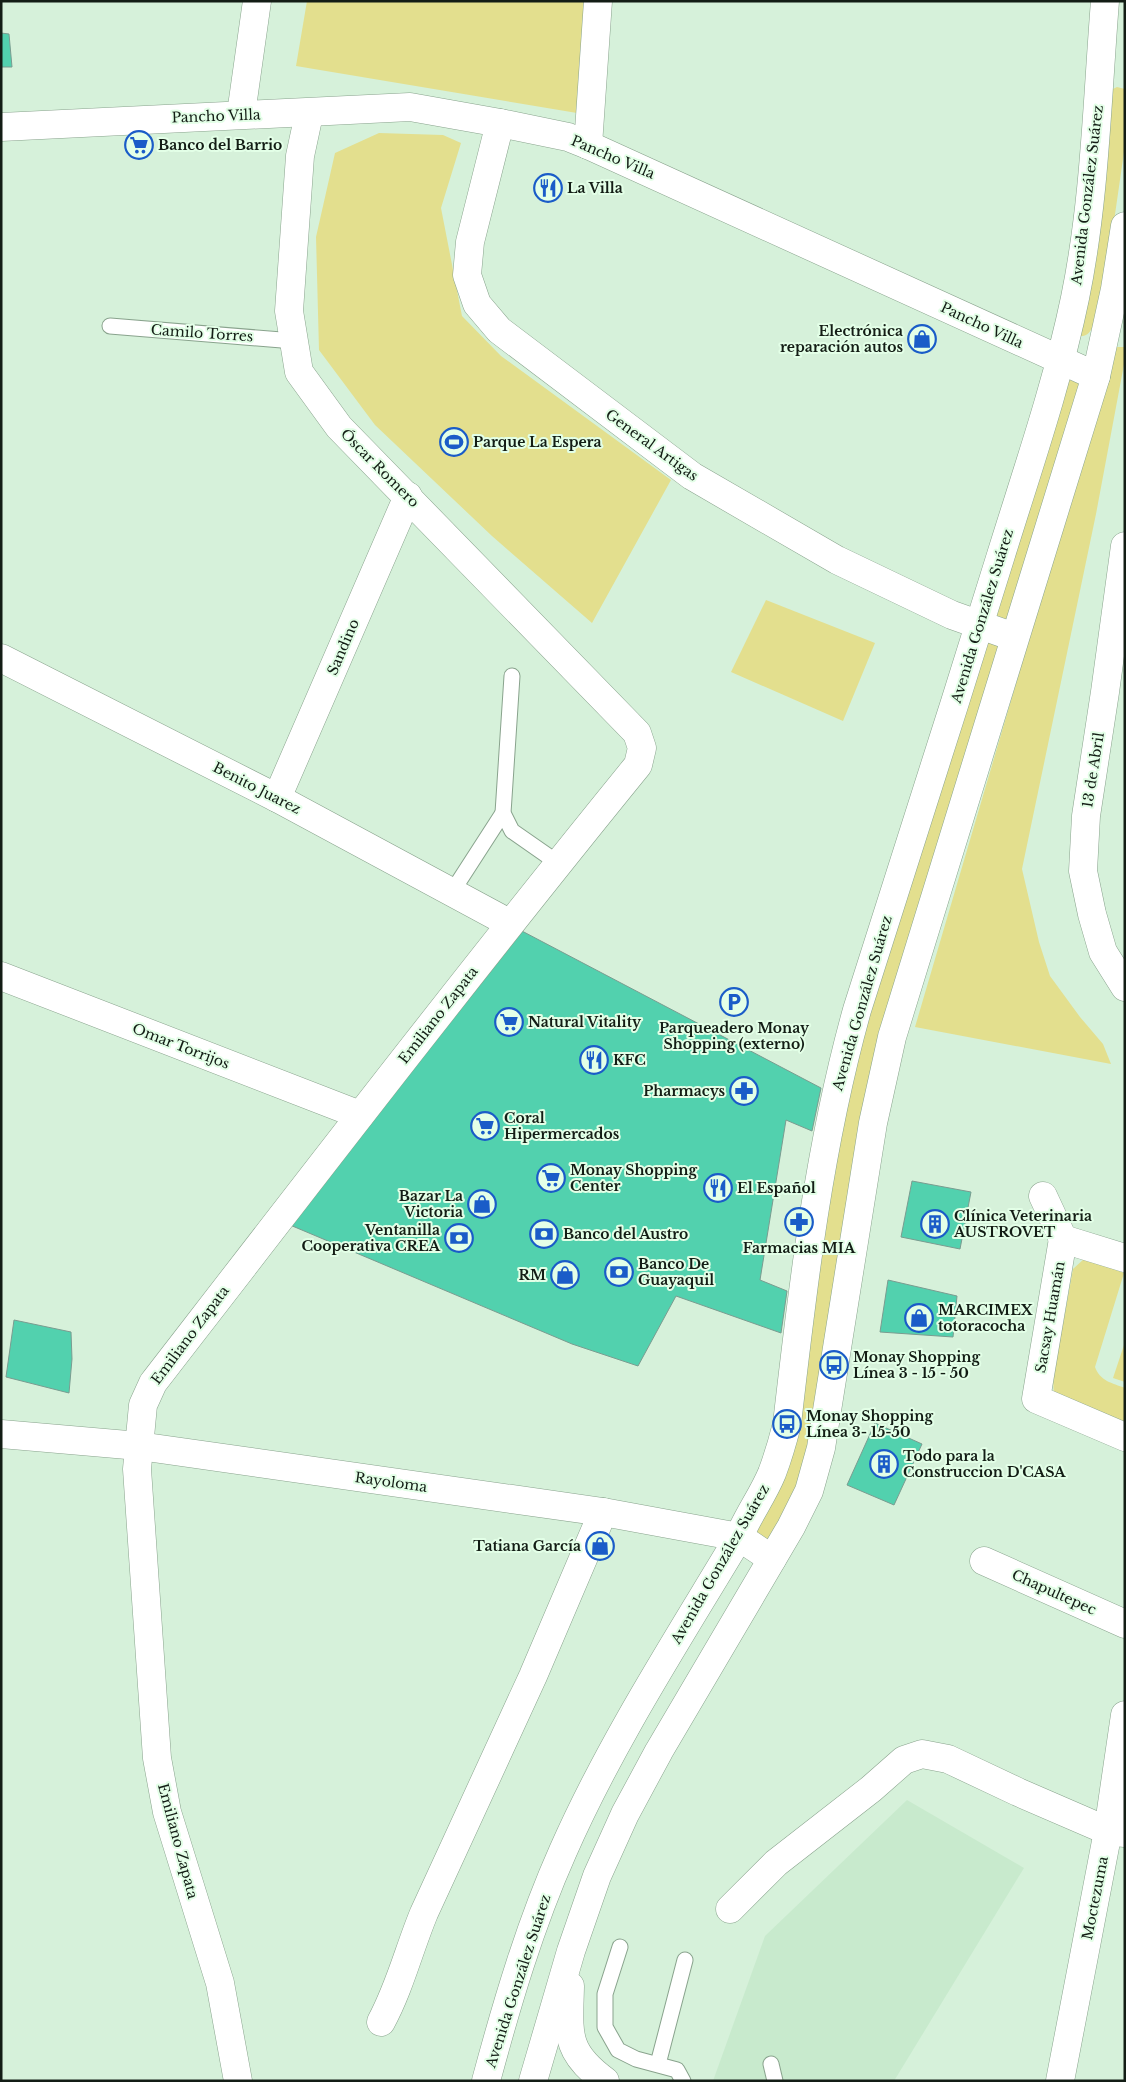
<svg xmlns="http://www.w3.org/2000/svg" width="1126" height="2082" viewBox="0 0 1126 2082" font-family="'Libre Baskerville',serif">
<style>
.built{fill:#c8eacd}
.green{fill:#e3df8e}
.building{fill:#52d1ae;stroke:#7a9c90}
.lines{fill:none;stroke-linecap:round;stroke-linejoin:round}
.service-casing{stroke:#89a38d;stroke-width:17}
.minor-casing{stroke:#89a38d;stroke-width:29}
.secondary-casing{stroke:#89a38d;stroke-width:29}
.service{stroke:#fff;stroke-width:15}
.minor{stroke:#fff;stroke-width:28}
.secondary{stroke:#fff;stroke-width:28}
.labels{text-anchor:middle;dominant-baseline:central;stroke-width:4;stroke-linejoin:round;paint-order:stroke}
.street-label{font-size:14px;fill:#131d15;stroke:#e3ffe7}
.poi-label{font-size:14px;font-weight:bold;fill:#131d15;stroke:#e3ffe7;text-anchor:start}
</style>
<rect width="100%" height="100%" fill="#d6f1da"/>
<!-- built -->
<path class="built" d="M907,1800L1024,1868L894,2081H713L765,1936Z"/>
<!-- green -->
<g class="green">
<path d="M307,1H596L577,113L296,66Z"/>
<path d="M1117,87L1125,89L1124,152L1110,249L1095,323C1090,332 1088,337 1078,336L1113,89Z"/>
<path d="M379,133L443,135L461,143L441,208L462,316L501,356L671,480L592,623L492,536L375,425L319,350L316,237L335,153Z"/>
<path d="M1115,347H1125V359L1096,514L1022,869L1039,942L1050,976L1080,1017L1103,1044L1111,1064L915,1027Z"/>
<path d="M1071,378L1079,383V388L1005,624L992,613L1062,382Z"/>
<path d="M766,600L875,643L843,721L731,672Z"/>
<path d="M979,625L1014,637L892,1037L821,1448L772,1559L739,1537L771,1474L822,1161Z"/>
<path d="M1085,1258L1124,1273L1095,1367C1100,1381 1112,1383 1125,1388V1424L1054,1396L1053,1378L1073,1269Z"/>
<path d="M1125,1342V1382L1113,1378Z"/>
</g>
<!-- building -->
<g class="building">
<path d="M1,33L9,34L12,67H1Z"/>
<path d="M520,930L821,1088L812,1131L786,1120L760,1280L787,1291L781,1333L676,1296L638,1366L572,1344L290,1225Z"/>
<path d="M912,1181L971,1192L960,1249L901,1237Z"/>
<path d="M888,1280L957,1296L953,1337L880,1332Z"/>
<path d="M14,1320L71,1332L72,1359L69,1393L6,1377Z"/>
<path d="M875,1423L922,1444L894,1505L847,1485Z"/>
</g>
<g class="lines">
<defs>
<g id="service">
<path d="M110,326L294,341"/>
<path d="M512,676L503,813L512,831L558,863"/>
<path d="M452,892L503,813"/>
<path d="M620,1947L605,1994V2027L618,2050L636,2059L677,2070L683,2081"/>
<path d="M658,2064L685,1960"/>
<path d="M771,2064L775,2081"/>
</g>
<g id="minor">
<path d="M241,114L257,1"/>
<path d="M500,123L470,242L467,275L477,304L499,330L692,476L837,560L952,615L1014,637"/>
<path d="M1,127L410,107L500,123L568,137L588,145L1096,376"/>
<path d="M588,145L598,1"/>
<path d="M1125,546L1105,692L1086,816L1083,871L1092,914L1103,952L1125,987"/>
<path d="M1,658L277,798L509,923"/>
<path d="M277,798L408,496"/>
<path d="M1,976L360,1115"/>
<path d="M1043,1196L1063,1239"/>
<path d="M1125,1258L1063,1239L1036,1399L1125,1437"/>
<path d="M984,1561L1125,1624"/>
<path d="M730,1909L776,1863L871,1789L904,1760L922,1754L948,1759L1018,1792L1108,1831L1125,1833"/>
<path d="M381,2022C400,1987 409,1949 424,1913L533,1676L603,1512"/>
<path d="M238,2081L220,1983L167,1812L157,1758L137,1469L143,1405L153,1383C313,1176 473,968 638,765L642,748L637,733L339,427L299,372L289,311L300,156L309,114"/>
<path d="M1060,2081L1108,1831L1125,1715"/>
</g>
<g id="secondary">
<path d="M1,1434L139,1446L603,1512L739,1537L772,1559"/>
<path d="M570,1986C569,2033 564,2051 605,2081"/>
<path d="M486,2081C507,2003 530,1925 563,1851C611,1742 678,1639 739,1537C748,1515 763,1495 772,1473C778,1457 783,1440 787,1424C803,1284 819,1146 857,1010C905,859 954,707 1001,555C1027,471 1057,385 1075,298C1095,201 1097,100 1105,1"/>
<path d="M533,2081L571,1951L597,1876L625,1814L659,1751L791,1527L809,1491L821,1448L873,1123L892,1037L1096,376L1115,289L1125,226"/>
</g>
</defs>
<!-- service casing -->
<use href="#service" class="service-casing"/>
<!-- minor casing -->
<use href="#minor" class="minor-casing"/>
<!-- secondary casing -->
<use href="#secondary" class="secondary-casing"/>
<!-- service -->
<use href="#service" class="service"/>
<!-- minor -->
<use href="#minor" class="minor"/>
<!-- secondary -->
<use href="#secondary" class="secondary"/>
</g>
<!-- icons -->
<defs>
<symbol id="supermarket-ring" viewBox="-11 -11 22 22"><circle r="9.5" fill="#e3ffe7" stroke="#1a5cc8" stroke-width="1.5"/><path d="M-6-5.5h2.5l.6 2H6L4.5 2H-2.5L-4.4-4H-6ZM-1.5 3.2a1.3 1.3 0 1 0 .1 0ZM3 3.2a1.3 1.3 0 1 0 .1 0Z" fill="#1a5cc8"/></symbol>
<symbol id="restaurant-ring" viewBox="-11 -11 22 22"><circle r="9.5" fill="#e3ffe7" stroke="#1a5cc8" stroke-width="1.5"/><path d="M-5-6h1v4h1v-4h1v4h1v-4h1v5L-1.5 .5V6h-2V.5L-5-1ZM5-6V6H3V1.5H1.5Q1.5-4 5-6Z" fill="#1a5cc8"/></symbol>
<symbol id="shop-ring" viewBox="-11 -11 22 22"><circle r="9.5" fill="#e3ffe7" stroke="#1a5cc8" stroke-width="1.5"/><path d="M-5-2.5h2.3a2.7 3.5 0 0 1 5.4 0H5L5.5 6h-11ZM-1.5-2.5h3a1.5 2.3 0 0 0-3 0Z" fill="#1a5cc8"/></symbol>
<symbol id="stadium-ring" viewBox="-11 -11 22 22"><circle r="9.5" fill="#e3ffe7" stroke="#1a5cc8" stroke-width="1.5"/><path d="M0-5a6.5 5 0 1 0 0 10a6.5 5 0 1 0 0-10ZM-3.5-1.8h7v3.6h-7Z" fill="#1a5cc8"/></symbol>
<symbol id="parking-ring" viewBox="-11 -11 22 22"><circle r="9.5" fill="#e3ffe7" stroke="#1a5cc8" stroke-width="1.5"/><path d="M-3.5-5.5H1a3.5 3.5 0 0 1 0 7H-1V5.5H-3.5ZM-1-3.4V-.6H.8a1.4 1.4 0 0 0 0-2.8Z" fill="#1a5cc8"/></symbol>
<symbol id="pharmacy-ring" viewBox="-11 -11 22 22"><circle r="9.5" fill="#e3ffe7" stroke="#1a5cc8" stroke-width="1.5"/><path d="M-2-6h4v4h4v4h-4v4h-4v-4h-4v-4h4Z" fill="#1a5cc8"/></symbol>
<symbol id="building-ring" viewBox="-11 -11 22 22"><circle r="9.5" fill="#e3ffe7" stroke="#1a5cc8" stroke-width="1.5"/><path d="M-4-6H4V6H1V3H-1V6H-4ZM-2.5-4.3h1.7v1.8h-1.7ZM.8-4.3h1.7v1.8H.8ZM-2.5-1h1.7V.8h-1.7ZM.8-1h1.7V.8H.8Z" fill="#1a5cc8"/></symbol>
<symbol id="bank-ring" viewBox="-11 -11 22 22"><circle r="9.5" fill="#e3ffe7" stroke="#1a5cc8" stroke-width="1.5"/><path d="M-6-4H6V4H-6ZM0-2.3a2.3 2.3 0 1 0 0 4.6a2.3 2.3 0 1 0 0-4.6Z" fill="#1a5cc8"/></symbol>
<symbol id="bus-ring" viewBox="-11 -11 22 22"><circle r="9.5" fill="#e3ffe7" stroke="#1a5cc8" stroke-width="1.5"/><path d="M-5-6H5V4H4V6H2V4H-2V6H-4V4H-5ZM-3.5-4V0h7V-4ZM-3.5 1.2v1.5H-2V1.2ZM2 1.2v1.5H3.5V1.2Z" fill="#1a5cc8"/></symbol>
</defs>
<g fill-rule="evenodd">
<use href="#supermarket-ring" x="123" y="129" width="32" height="32"/>
<use href="#restaurant-ring" x="532" y="172" width="32" height="32"/>
<use href="#shop-ring" x="906" y="323" width="32" height="32"/>
<use href="#stadium-ring" x="438" y="426" width="32" height="32"/>
<use href="#parking-ring" x="718" y="986" width="32" height="32"/>
<use href="#supermarket-ring" x="493" y="1006" width="32" height="32"/>
<use href="#restaurant-ring" x="578" y="1044" width="32" height="32"/>
<use href="#pharmacy-ring" x="728" y="1075" width="32" height="32"/>
<use href="#supermarket-ring" x="469" y="1110" width="32" height="32"/>
<use href="#supermarket-ring" x="535" y="1162" width="32" height="32"/>
<use href="#restaurant-ring" x="702" y="1172" width="32" height="32"/>
<use href="#shop-ring" x="466" y="1188" width="32" height="32"/>
<use href="#pharmacy-ring" x="783" y="1206" width="32" height="32"/>
<use href="#building-ring" x="919" y="1208" width="32" height="32"/>
<use href="#bank-ring" x="528" y="1218" width="32" height="32"/>
<use href="#bank-ring" x="443" y="1222" width="32" height="32"/>
<use href="#bank-ring" x="603" y="1256" width="32" height="32"/>
<use href="#shop-ring" x="549" y="1259" width="32" height="32"/>
<use href="#shop-ring" x="903" y="1302" width="32" height="32"/>
<use href="#bus-ring" x="818" y="1349" width="32" height="32"/>
<use href="#bus-ring" x="771" y="1408" width="32" height="32"/>
<use href="#building-ring" x="868" y="1448" width="32" height="32"/>
<use href="#shop-ring" x="584" y="1530" width="32" height="32"/>
</g>
<g class="labels">
<!-- street labels -->
<g class="street-label">
<text transform="translate(216 116) rotate(-2)">Pancho Villa</text>
<text transform="translate(613 157) rotate(23)">Pancho Villa</text>
<text transform="translate(1087 195) rotate(-83)">Avenida González Suárez</text>
<text transform="translate(982 325) rotate(25)">Pancho Villa</text>
<text transform="translate(202 333) rotate(4)">Camilo Torres</text>
<text transform="translate(652 445) rotate(36)">General Artigas</text>
<text transform="translate(380 468) rotate(45)">Óscar Romero</text>
<text transform="translate(982 616) rotate(-73)">Avenida González Suárez</text>
<text transform="translate(343 647) rotate(-67)">Sandino</text>
<text transform="translate(1093 770) rotate(-81)">13 de Abril</text>
<text transform="translate(257 788) rotate(27)">Benito Juarez</text>
<text transform="translate(862 1003) rotate(-74)">Avenida González Suárez</text>
<text transform="translate(438 1015) rotate(-52)">Emiliano Zapata</text>
<text transform="translate(181 1046) rotate(21)">Omar Torrijos</text>
<text transform="translate(1050 1317) rotate(-80)">Sacsay Huamán</text>
<text transform="translate(190 1335) rotate(-53)">Emiliano Zapata</text>
<text transform="translate(391 1482) rotate(8)">Rayoloma</text>
<text transform="translate(720 1564) rotate(-60)">Avenida González Suárez</text>
<text transform="translate(1054 1592) rotate(24)">Chapultepec</text>
<text transform="translate(178 1841) rotate(75)">Emiliano Zapata</text>
<text transform="translate(1095 1898) rotate(-79)">Moctezuma</text>
<text transform="translate(518 1981) rotate(-72)">Avenida González Suárez</text>
</g>
<!-- poi labels -->
<g class="poi-label">
<text x="158" y="145">Banco del Barrio</text>
<text x="567" y="188">La Villa</text>
<text x="903" y="331" text-anchor="end">Electrónica<tspan x="903" dy="16">reparación autos</tspan></text>
<text x="473" y="442">Parque La Espera</text>
<text x="528" y="1022">Natural Vitality</text>
<text x="734" y="1028" text-anchor="middle">Parqueadero Monay<tspan x="734" dy="16">Shopping (externo)</tspan></text>
<text x="613" y="1060">KFC</text>
<text x="725" y="1091" text-anchor="end">Pharmacys</text>
<text x="504" y="1118">Coral<tspan x="504" dy="16">Hipermercados</tspan></text>
<text x="570" y="1170">Monay Shopping<tspan x="570" dy="16">Center</tspan></text>
<text x="737" y="1188">El Español</text>
<text x="463" y="1196" text-anchor="end">Bazar La<tspan x="463" dy="16">Victoria</tspan></text>
<text x="954" y="1216">Clínica Veterinaria<tspan x="954" dy="16">AUSTROVET</tspan></text>
<text x="440" y="1230" text-anchor="end">Ventanilla<tspan x="440" dy="16">Cooperativa CREA</tspan></text>
<text x="563" y="1234">Banco del Austro</text>
<text x="799" y="1248" text-anchor="middle">Farmacias MIA</text>
<text x="638" y="1264">Banco De<tspan x="638" dy="16">Guayaquil</tspan></text>
<text x="546" y="1275" text-anchor="end">RM</text>
<text x="938" y="1310">MARCIMEX<tspan x="938" dy="16">totoracocha</tspan></text>
<text x="853" y="1357">Monay Shopping<tspan x="853" dy="16">Línea 3 - 15 - 50</tspan></text>
<text x="806" y="1416">Monay Shopping<tspan x="806" dy="16">Línea 3- 15-50</tspan></text>
<text x="903" y="1456">Todo para la<tspan x="903" dy="16">Construccion D'CASA</tspan></text>
<text x="581" y="1546" text-anchor="end">Tatiana García</text>
</g>
</g>
<!-- border -->
<rect width="1126" height="2082" fill="none" stroke="#131d15" stroke-width="5"/>
</svg>
